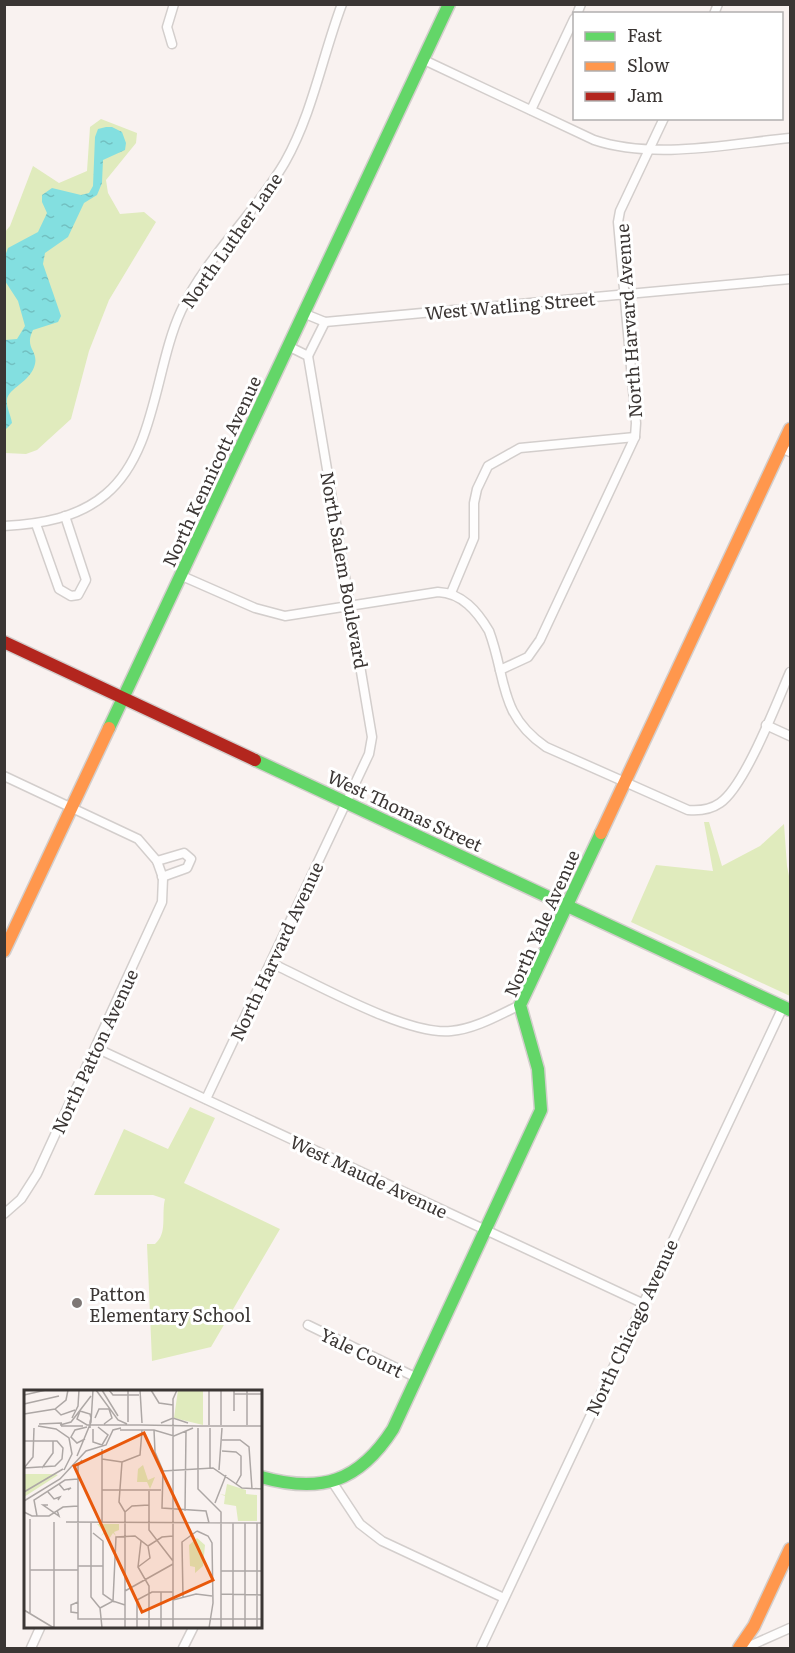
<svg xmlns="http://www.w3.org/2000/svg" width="795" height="1653" viewBox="0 0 795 1653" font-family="Literata,serif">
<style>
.green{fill:#e0ebbd}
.water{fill:url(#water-ripples)}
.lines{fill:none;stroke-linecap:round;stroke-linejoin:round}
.street-casing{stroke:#d3cecc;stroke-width:11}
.fast-casing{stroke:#d3cecc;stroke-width:15}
.slow-casing{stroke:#d3cecc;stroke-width:15}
.jam-casing{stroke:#d3cecc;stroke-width:15}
.street{stroke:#fefdfd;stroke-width:8}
.fast{stroke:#63d668;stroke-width:12}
.slow{stroke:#ff974d;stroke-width:12}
.jam{stroke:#b3261e;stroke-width:12}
.poi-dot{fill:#7e7876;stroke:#fff;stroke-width:2}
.labels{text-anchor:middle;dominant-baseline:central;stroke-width:6;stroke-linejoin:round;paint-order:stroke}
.street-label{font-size:18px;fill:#3b3634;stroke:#fff}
.poi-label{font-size:18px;fill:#3b3634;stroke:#fff;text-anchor:start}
.inset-road{fill:none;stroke:#ada7a5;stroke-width:1.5}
.view{fill:#e8590c;fill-opacity:0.15;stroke:#e8590c;stroke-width:3}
.inset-edge{fill:none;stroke:#3b3634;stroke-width:3}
</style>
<defs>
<pattern id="water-ripples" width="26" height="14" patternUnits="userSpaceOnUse" patternTransform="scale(1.5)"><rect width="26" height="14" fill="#83dfe0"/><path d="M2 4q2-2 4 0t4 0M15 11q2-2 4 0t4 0" fill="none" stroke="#72c0c1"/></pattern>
</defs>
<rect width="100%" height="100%" fill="#f9f2f0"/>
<!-- green -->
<g class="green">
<path d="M101,119L137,133L136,143L106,180L108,193L120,214L144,212L156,222L109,300L89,351L71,419L37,450L26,454L5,453V232L10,226L33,166L59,183L87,171L90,127Z"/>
<path d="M704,822H709L722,866L760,846L784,824L787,866L790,881V996L631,922L656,865L713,871Z"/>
<path d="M190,1107L215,1118L184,1183L280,1229L211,1347L152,1361L147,1244H155C168,1233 161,1215 165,1199L153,1195H94L124,1129L168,1149Z"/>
</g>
<!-- water -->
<path class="water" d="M106,127H112L122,132L126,143L125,150L103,160L102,183L97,195L84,203L68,237L45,253L43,264L61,316L58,322L33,330C24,348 38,350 35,364C31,382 8,388 7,400C6,407 11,415 12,423L5,430V340L17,339L25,326L18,301L5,281V256L8,248L38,232L47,213L42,202V195L52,188L81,195L89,193L93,186L95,137L98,129Z"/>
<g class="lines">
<defs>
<g id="street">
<path d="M577,14L581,4"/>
<path d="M714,14L718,4"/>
<path d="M172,44L167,27L174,4"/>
<path d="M424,60L594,140C654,160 728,144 790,138"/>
<path d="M531,110L574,19"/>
<path d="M303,313L325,322L790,279"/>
<path d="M308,356L325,322"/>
<path d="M781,448L790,452"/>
<path d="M36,524L59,589L71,596L78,595L86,580L65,516"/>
<path d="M4,526C41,524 78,518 106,494C156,452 155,367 181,311C206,257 255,214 285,162C313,112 322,57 342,4"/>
<path d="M182,576L255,608L285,616L438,592C462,593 477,611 489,631C507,679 498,714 546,747L688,810C700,811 710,810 720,803C745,786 777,702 790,672"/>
<path d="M451,593L474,538V503L477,489L488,466L520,448L635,437"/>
<path d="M500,670L528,657L540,640L635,437L636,423L618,222L620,211L664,118"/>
<path d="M766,725L790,736"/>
<path d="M4,776L138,839L157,861L163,878L162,902L37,1174L21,1199L4,1214"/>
<path d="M157,861L184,853L191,859L187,868L162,877"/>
<path d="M271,963C315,983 407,1036 451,1031C475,1029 499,1015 520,1005"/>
<path d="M96,1048L642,1303"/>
<path d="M206,1099L369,754L372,737L308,356L288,346"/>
<path d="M308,1325L417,1378"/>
<path d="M333,1483L360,1524L382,1541L504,1598"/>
<path d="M31,1648L40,1628"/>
<path d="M183,1648L193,1628"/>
<path d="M481,1648L783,1007"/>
<path d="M745,1648L790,1628"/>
</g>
<g id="fast">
<path d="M109,728L449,4"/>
<path d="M255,760L790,1010"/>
<path d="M261,1477C321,1494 359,1482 393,1429L541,1110L538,1069L520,1005L601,833"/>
</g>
<g id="slow">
<path d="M601,833L790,429"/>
<path d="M4,951L109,728"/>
<path d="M739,1648L754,1626L790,1549"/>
</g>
<path id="jam" d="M4,642L255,760"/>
</defs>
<!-- street casing -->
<use href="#street" class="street-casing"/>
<!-- fast casing -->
<use href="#fast" class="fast-casing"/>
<!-- slow casing -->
<use href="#slow" class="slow-casing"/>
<!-- jam casing -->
<use href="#jam" class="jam-casing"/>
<!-- street -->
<use href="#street" class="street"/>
<!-- fast -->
<use href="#fast" class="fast"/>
<!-- slow -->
<use href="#slow" class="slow"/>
<!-- jam -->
<use href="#jam" class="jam"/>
</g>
<!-- markers -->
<circle class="poi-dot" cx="77" cy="1303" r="6"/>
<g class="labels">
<!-- street labels -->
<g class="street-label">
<text transform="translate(231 240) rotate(-55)">North Luther Lane</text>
<text transform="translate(510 305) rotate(-5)">West Watling Street</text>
<text transform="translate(628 321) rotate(-94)">North Harvard Avenue</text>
<text transform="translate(211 471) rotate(-65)">North Kennicott Avenue</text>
<text transform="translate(345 570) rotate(80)">North Salem Boulevard</text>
<text transform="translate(405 810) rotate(25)">West Thomas Street</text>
<text transform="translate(541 923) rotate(-66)">North Yale Avenue</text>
<text transform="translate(276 951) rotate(-65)">North Harvard Avenue</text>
<text transform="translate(94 1051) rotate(-65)">North Patton Avenue</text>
<text transform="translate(369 1176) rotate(25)">West Maude Avenue</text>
<text transform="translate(631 1327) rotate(-65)">North Chicago Avenue</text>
<text transform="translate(362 1352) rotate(26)">Yale Court</text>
</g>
<!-- poi labels -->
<g class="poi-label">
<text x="89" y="1293">Patton<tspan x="89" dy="21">Elementary School</tspan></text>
</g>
</g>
<!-- overview -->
<g transform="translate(24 1390)">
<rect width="238" height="238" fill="#f9f2f0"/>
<path d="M154,0H179V35L150,28ZM119,75L124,90L131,87L126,99L123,92H113L114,79ZM0,84H31L34,85L0,107ZM203,94L222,100V104L233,105V131H214L212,116L200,114L201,106L196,104L201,105ZM73,134H95V140L90,142L92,146L89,143L85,149L81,143L77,146L80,142ZM173,148L181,155L179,176L171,183V177L166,176L165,155Z" fill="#e0ebbd"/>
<path class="inset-road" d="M72,0L94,30L103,34M78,0L94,26M85,0L89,5H115M116,0L118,33M127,0L135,13L149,15M210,0V21M210,4H239M0,5L22,0M0,14L35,6M31,19L37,25L51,20M0,24L31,19L42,10L44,0M48,28L54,16L55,0M71,28L75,19H85L88,28L80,34M104,32V0M137,33L149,28L164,33M15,34L38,33M36,35L47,32L67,6M185,35V0M197,35V0M223,35V0M14,36L32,39L45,48L48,64L40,80M37,36H59M66,38V32L67,28L66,24L56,21L53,29L63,35H117L173,36H239M174,38V99L197,122V238M186,38V78M69,39V52L78,55L84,45L74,37M96,40H130L150,46L169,38M130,40L131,62L139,81L138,118L182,121L185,133M61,49L53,53L47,47L51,40L63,37M198,50H216L225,57L228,99M0,51H33L39,58L38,69L31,76L0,78M198,61L212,62L217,66V85L212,94M53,66L67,32L69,0M78,69L98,72M58,70L54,76V229H239M98,72L95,112L101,122V238M98,72L116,65L118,40M0,78L9,67L10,38M18,78L29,63V51M195,80L198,38M139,81L189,78L218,98L239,99M35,94L40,100L47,98L44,100M78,100H137M125,101V140L149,171M0,102L39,79M24,102L30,109L36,107L34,110M0,111L36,89L62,61L82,55L89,40L97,38M191,113L202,85M24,115H19L35,126L33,120M161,121L162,41M0,122L8,126H25L39,117L54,116M101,122L108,116L125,115M13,126L10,110L41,90L54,89M42,132L239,133M67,133V207L76,218M78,133V59M173,141L184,146L188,153L189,213L185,238M69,143L79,151V204L89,211L92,147L111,146L124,156L138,147L149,146M117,151L114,177L125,196V238M54,176H79M114,177L126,168L124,156M6,180H54M197,181H239M101,201L149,174M197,204L239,205M159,207L158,152L173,141M149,210L172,204L188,206M54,212L47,215V222L54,223M76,218L89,211L101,215M76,218L78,238M0,220L30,238M6,224V129M30,238V132M113,238V210L128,202H149M137,238V202M149,238V9L153,0M209,238V133M221,238V133M233,238V133"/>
<path class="view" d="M120,43L189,190L118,222L50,76Z"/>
<rect width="238" height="238" class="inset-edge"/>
</g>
<!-- border -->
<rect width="795" height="1653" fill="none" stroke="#3b3634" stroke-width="12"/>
<!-- legend -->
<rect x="573" y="12" width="210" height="108" fill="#ffffff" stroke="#b1afae" stroke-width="1.5"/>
<rect x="585" y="32" width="30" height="9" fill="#63d668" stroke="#b1afae" stroke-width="1.5"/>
<text x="627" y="42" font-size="18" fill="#3b3634">Fast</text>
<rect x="585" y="62" width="30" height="9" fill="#ff974d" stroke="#b1afae" stroke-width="1.5"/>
<text x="627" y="72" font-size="18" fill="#3b3634">Slow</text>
<rect x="585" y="92" width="30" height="9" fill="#b3261e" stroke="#b1afae" stroke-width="1.5"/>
<text x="627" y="102" font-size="18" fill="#3b3634">Jam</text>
</svg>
